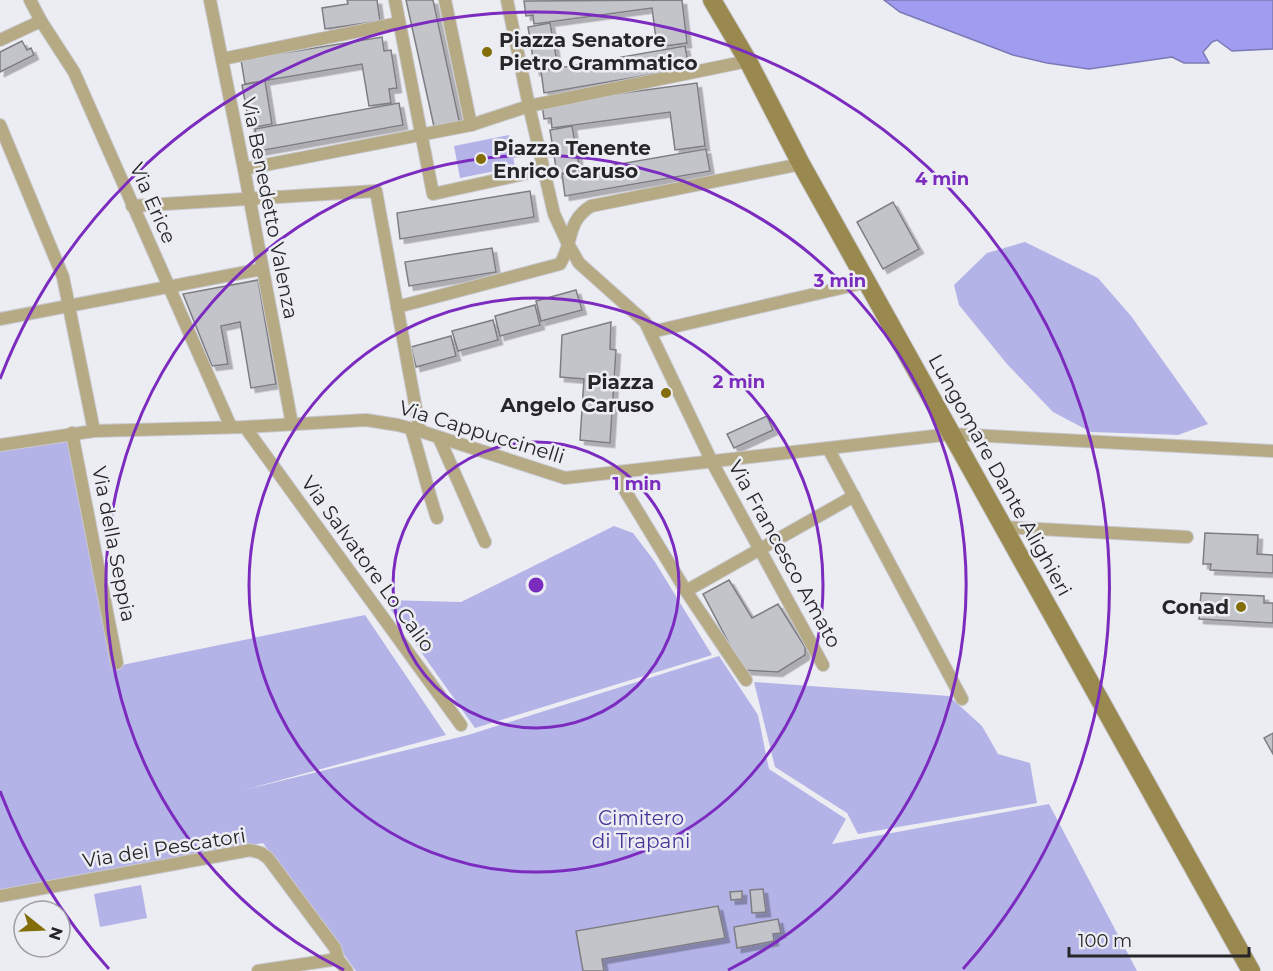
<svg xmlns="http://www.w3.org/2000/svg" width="1273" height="971" viewBox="0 0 1273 971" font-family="Montserrat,sans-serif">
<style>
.green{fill:#b4b3e8}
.water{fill:#a09df1;stroke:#7b79b5;stroke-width:1.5}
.building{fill:#c3c3ca;stroke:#7d7d83;stroke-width:1.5;filter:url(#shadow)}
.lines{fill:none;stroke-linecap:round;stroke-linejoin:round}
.minor-casing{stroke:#c8c8ce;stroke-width:14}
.secondary-casing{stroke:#c8c8ce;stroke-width:20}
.minor{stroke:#b5aa84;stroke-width:12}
.secondary{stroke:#9a894e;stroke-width:18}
.ring{fill:none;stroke:#7b2cbf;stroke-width:3}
.poi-dot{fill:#836d09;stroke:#ececf3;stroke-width:2}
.labels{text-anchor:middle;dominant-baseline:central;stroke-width:5;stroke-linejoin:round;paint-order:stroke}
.poi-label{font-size:20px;font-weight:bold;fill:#262628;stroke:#ececf3;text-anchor:start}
.street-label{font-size:20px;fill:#262628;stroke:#ececf3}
.park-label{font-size:20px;fill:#463697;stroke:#ececf3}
.centre{fill:#7b2cbf;stroke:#ececf3;stroke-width:3}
.ring-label{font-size:18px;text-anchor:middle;font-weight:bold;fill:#7b2cbf;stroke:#ececf3;stroke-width:5;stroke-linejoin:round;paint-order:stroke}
</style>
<defs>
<filter id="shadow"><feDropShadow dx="4.5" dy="4.5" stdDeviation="0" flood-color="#0004"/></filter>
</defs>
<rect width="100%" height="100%" fill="#ececf3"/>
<!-- green -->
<g class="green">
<path d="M509,135L515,167L460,178L454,146Z"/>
<path d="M1025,242L1098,278L1131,316L1208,424L1178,435L1091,432L1053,412L1007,364L959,305L954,285L987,253Z"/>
<path d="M70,438L112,667L365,615L446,735L244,790L468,735L719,656L758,715L769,769L846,819L832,844L1049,804L1137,971H356L263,843L0,892V450Z"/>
<path d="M614,526L633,533L655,562L712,655L475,728L384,600L461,602Z"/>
<path d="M754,682L949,696L982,726L998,754L1030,763L1037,803L858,834L847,813L775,767Z"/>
<path d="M141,885L147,918L100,927L94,894Z"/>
</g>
<!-- water -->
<path class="water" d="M884,0H1273V49L1232,51L1217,40L1212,42L1203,52L1209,63H1184L1172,57L1089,69L1047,63L1013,55L900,12Z"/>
<!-- building -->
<g class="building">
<path d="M347,0H377L380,21L325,29L322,8L348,4Z"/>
<path d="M406,0H433L460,125L435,131Z"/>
<path d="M682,0L687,43L657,47L652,8L534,24L533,15L526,16L524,1Z"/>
<path d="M550,23L558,67L535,71L528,27Z"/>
<path d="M382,37L384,51L391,50L397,88L389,89L391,103L369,106L362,64L245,84L241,60Z"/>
<path d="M22,41L27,50L31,48L34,55L0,72V52Z"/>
<path d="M685,46L689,68L544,93L541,71Z"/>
<path d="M265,81L272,124L250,128L242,85Z"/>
<path d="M697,83L705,146L675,150L670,112L552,128L551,118L544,119L542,104Z"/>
<path d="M399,103L403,125L259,151L255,129Z"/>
<path d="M572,126L580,170L557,174L550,130Z"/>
<path d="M706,149L710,171L565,196L562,174Z"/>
<path d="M530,191L534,217L400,239L397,213Z"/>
<path d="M893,202L919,249L883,269L857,222Z"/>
<path d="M492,248L496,272L409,286L405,262Z"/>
<path d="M258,280L276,384L251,388L240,322L221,326L228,364L212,366L183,294Z"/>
<path d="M576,290L582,310L541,321L536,301Z"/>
<path d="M535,305L540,325L500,336L495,316Z"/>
<path d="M493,320L498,340L458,351L452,331Z"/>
<path d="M611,322L610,349L616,350L610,443L580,440L584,379L560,377L562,335Z"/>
<path d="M451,336L456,356L416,367L411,347Z"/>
<path d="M767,416L773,430L734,448L727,434Z"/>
<path d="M1205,533L1258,535L1257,554L1273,555V573L1210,570L1211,564H1203Z"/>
<path d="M729,580L752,618L778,604L805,647V655L778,672L743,670L703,594Z"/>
<path d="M1201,593L1264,596V603H1273V623L1199,619Z"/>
<path d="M1273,733V754L1264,738Z"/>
<path d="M763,889L766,912L752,913L750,890Z"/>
<path d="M742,891V899L731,900L730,892Z"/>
<path d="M718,906L725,938L602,959L604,971H583L576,931Z"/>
<path d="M778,919L781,933L773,934L774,941L737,948L734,927Z"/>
</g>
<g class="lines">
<defs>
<g id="minor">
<path d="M30,0L41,21L74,72L231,427"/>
<path d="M210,0L244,169L292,424"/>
<path d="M395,0L433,194L542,170"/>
<path d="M445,0L471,125L529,106L507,0"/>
<path d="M0,40L41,21"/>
<path d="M222,59L399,23"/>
<path d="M748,61L529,106L554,214L568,244L579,263L645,322L712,462L823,665"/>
<path d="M0,125L63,277L94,431"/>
<path d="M244,169L471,125"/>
<path d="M132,206L376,191L420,431"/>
<path d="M397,307L560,264C574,241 566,222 591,206L801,164"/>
<path d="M0,319L262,269"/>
<path d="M651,332L867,282"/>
<path d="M245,427L461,725"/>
<path d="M411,429C421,459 427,489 437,518"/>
<path d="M72,433L117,663"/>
<path d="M439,438L485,542"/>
<path d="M0,445L94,431L245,427L366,420L398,425L420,431L565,478L952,434L1273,451"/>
<path d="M828,448L962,699"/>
<path d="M615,474L686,591L746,680"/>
<path d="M1003,527L1187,537"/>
<path d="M686,591L854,496"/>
<path d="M0,896L250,850L261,853L268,858L335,948L338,959L347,971"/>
<path d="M258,971L338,959"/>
</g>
<path id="secondary" d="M712,0L748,61L801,164L1251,971"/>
</defs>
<!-- minor casing -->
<use href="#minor" class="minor-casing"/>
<!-- secondary casing -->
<use href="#secondary" class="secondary-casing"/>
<!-- minor -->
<use href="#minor" class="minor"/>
<!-- secondary -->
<use href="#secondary" class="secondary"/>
</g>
<!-- distance rings -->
<g class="ring">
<circle cx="536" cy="585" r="143"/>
<circle cx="536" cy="585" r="287"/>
<path d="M344 970A430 430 0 1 1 728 970"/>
<path d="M109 969A574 574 0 0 1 0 791M0 379A574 574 0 1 1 963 969"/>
</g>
<!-- markers -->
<g class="poi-dot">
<circle cx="487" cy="52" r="6"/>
<circle cx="481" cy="159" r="6"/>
<circle cx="666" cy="393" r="6"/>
<circle cx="1241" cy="607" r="6"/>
</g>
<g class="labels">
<!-- poi labels -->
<g class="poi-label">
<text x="499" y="40">Piazza Senatore<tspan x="499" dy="23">Pietro Grammatico</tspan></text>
<text x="493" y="148">Piazza Tenente<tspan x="493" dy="23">Enrico Caruso</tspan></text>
<text x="654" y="382" text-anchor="end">Piazza<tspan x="654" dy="23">Angelo Caruso</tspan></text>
<text x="1229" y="607" text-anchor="end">Conad</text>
</g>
<!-- street labels -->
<g class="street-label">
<text transform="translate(153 203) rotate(66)">Via Erice</text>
<text transform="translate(270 208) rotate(79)">Via Benedetto Valenza</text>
<text transform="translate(482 432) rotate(17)">Via Cappuccinelli</text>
<text transform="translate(1000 475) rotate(61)">Lungomare Dante Alighieri</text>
<text transform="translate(114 544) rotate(79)">Via della Seppia</text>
<text transform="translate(785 554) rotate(61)">Via Francesco Amato</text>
<text transform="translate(368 564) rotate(54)">Via Salvatore Lo Calio</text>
<text transform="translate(164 848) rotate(-9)">Via dei Pescatori</text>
</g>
<!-- park labels -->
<g class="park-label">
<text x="641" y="818">Cimitero<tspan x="641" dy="23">di Trapani</tspan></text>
</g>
</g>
<circle cx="536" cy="585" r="9" class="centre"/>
<g class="ring-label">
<text x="942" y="185">4 min</text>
<text x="840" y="287">3 min</text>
<text x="739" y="388">2 min</text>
<text x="637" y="490">1 min</text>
</g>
<!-- north arrow -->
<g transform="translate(42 929) rotate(108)"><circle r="28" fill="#ececf3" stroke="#9d9da2" stroke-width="1.5"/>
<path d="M0-4.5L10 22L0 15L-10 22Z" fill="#836d09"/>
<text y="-9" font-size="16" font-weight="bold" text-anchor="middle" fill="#262628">N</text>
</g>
<!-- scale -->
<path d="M1069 947v9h180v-9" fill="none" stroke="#262628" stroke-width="3"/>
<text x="1078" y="947" font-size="18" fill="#262628" stroke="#ececf3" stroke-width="4.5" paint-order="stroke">100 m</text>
</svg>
